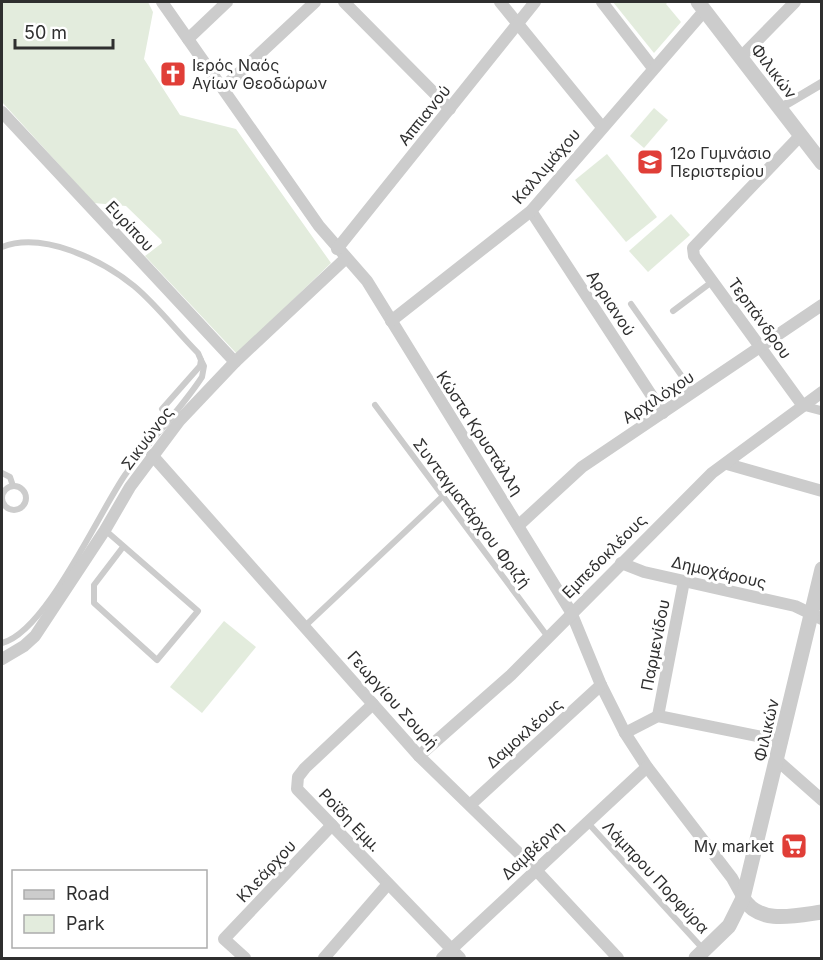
<svg xmlns="http://www.w3.org/2000/svg" width="823" height="960" viewBox="0 0 823 960" font-family="Inter,sans-serif">
<style>
.green{fill:#e3ecdd}
.lines{fill:none;stroke-linecap:round;stroke-linejoin:round}
.service{stroke:#ccc;stroke-width:6}
.pedestrian{stroke:#ccc;stroke-width:9}
.minor{stroke:#ccc;stroke-width:12}
.tertiary{stroke:#ccc;stroke-width:15}
.labels{text-anchor:middle;dominant-baseline:central;stroke-width:6;stroke-linejoin:round;paint-order:stroke}
.poi-label{font-size:16px;fill:#2f2f2f;stroke:#fff;text-anchor:start}
.street-label{font-size:16px;fill:#2f2f2f;stroke:#fff}
</style>
<rect width="100%" height="100%" fill="#fff"/>
<!-- green -->
<g class="green">
<path d="M2,2H148L153,12L144,59L180,115L236,129L331,263L237,354L145,256L162,243L161,240L126,206L94,203L2,102Z"/>
<path d="M613,2H668L666,4L681,22L654,53Z"/>
<path d="M654,108L668,120L644,148L630,136Z"/>
<path d="M607,154L657,217L626,242L575,180Z"/>
<path d="M671,214L690,235L648,272L629,251Z"/>
<path d="M224,621L256,647L202,713L170,687Z"/>
</g>
<g class="lines">
<!-- service -->
<g class="service">
<path d="M2,247C43,231 102,260 134,286C157,305 177,332 198,353L201,360L200,366L162,409"/>
<path d="M631,304L693,392"/>
<path d="M673,311L713,281"/>
<path d="M375,405L548,637"/>
<path d="M2,473L10,477L13,486"/>
<circle cx="14" cy="498" r="12"/>
<path d="M105,530L198,611L157,660L94,603V585L123,547"/>
<path d="M305,626L442,497"/>
<path d="M2,643C46,632 98,514 125,475C149,441 179,412 202,377L204,366L201,360"/>
<path d="M588,823L704,950"/>
</g>
<!-- pedestrian -->
<g class="pedestrian">
<path d="M780,108L822,83"/>
<path d="M803,406L822,411"/>
</g>
<!-- minor -->
<g class="minor">
<path d="M162,2L319,226L367,281L571,612L601,685L625,733L647,767L732,878L743,898"/>
<path d="M344,2L450,109"/>
<path d="M500,2L602,127"/>
<path d="M602,2L653,68"/>
<path d="M188,39L227,2"/>
<path d="M741,57L795,2"/>
<path d="M223,88L315,2"/>
<path d="M2,112L235,362"/>
<path d="M800,136L693,248L694,256L803,406"/>
<path d="M531,211L663,413"/>
<path d="M337,249L535,2"/>
<path d="M391,321L531,211L705,10"/>
<path d="M152,455L419,756L535,869L618,958"/>
<path d="M727,464L822,491"/>
<path d="M519,525L582,467L822,305"/>
<path d="M621,563L644,572L795,606L822,619"/>
<path d="M2,659L24,646L35,636L105,530L130,487L180,420L235,362L346,258"/>
<path d="M373,704L305,768L298,777L297,789L460,958"/>
<path d="M658,716L684,581"/>
<path d="M625,733L658,716L782,741"/>
<path d="M419,756L511,675L712,473L822,392"/>
<path d="M778,761L822,800"/>
<path d="M470,805L601,685"/>
<path d="M245,958L224,939L332,825"/>
<path d="M324,958L388,884"/>
<path d="M442,958L647,767"/>
</g>
<!-- tertiary -->
<g class="tertiary">
<path d="M698,2L822,163"/>
<path d="M743,898C759,925 794,916 822,912"/>
<path d="M696,958L729,926L743,898L822,569"/>
</g>
</g>
<!-- icons -->
<defs>
<symbol id="church-square" viewBox="-11 -11 22 22"><rect x="-9" y="-9" width="18" height="18" rx="4" fill="#e03e37" stroke="#fff"/><path d="M-1.2-6h2.4v3.5h3.3v2.4h-3.3V6h-2.4V-.1h-3.3v-2.4h3.3Z" fill="#fff"/></symbol>
<symbol id="school-square" viewBox="-11 -11 22 22"><rect x="-9" y="-9" width="18" height="18" rx="4" fill="#e03e37" stroke="#fff"/><path d="M0-5L7-2L0 1L-7-2ZM-4 1L0 2.5L4 1V4Q0 6-4 4Z" fill="#fff"/></symbol>
<symbol id="supermarket-square" viewBox="-11 -11 22 22"><rect x="-9" y="-9" width="18" height="18" rx="4" fill="#e03e37" stroke="#fff"/><path d="M-6-5.5h2.5l.6 2H6L4.5 2H-2.5L-4.4-4H-6ZM-1.5 3.2a1.3 1.3 0 1 0 .1 0ZM3 3.2a1.3 1.3 0 1 0 .1 0Z" fill="#fff"/></symbol>
</defs>
<g fill-rule="evenodd">
<use href="#church-square" x="158" y="59" width="30" height="30"/>
<use href="#school-square" x="635" y="147" width="30" height="30"/>
<use href="#supermarket-square" x="779" y="831" width="30" height="30"/>
</g>
<g class="labels">
<!-- poi labels -->
<g class="poi-label">
<text x="192" y="65">Ιερός Ναός<tspan x="192" dy="18">Αγίων Θεοδώρων</tspan></text>
<text x="670" y="153">12ο Γυμνάσιο<tspan x="670" dy="18">Περιστερίου</tspan></text>
<text x="774" y="846" text-anchor="end">My market</text>
</g>
<!-- street labels -->
<g class="street-label">
<text transform="translate(774 71) rotate(53)">Φιλικών</text>
<text transform="translate(424 115) rotate(-51)">Αππιανού</text>
<text transform="translate(546 166) rotate(-49)">Καλλιμάχου</text>
<text transform="translate(130 226) rotate(47)">Ευρίπου</text>
<text transform="translate(611 303) rotate(57)">Αρριανού</text>
<text transform="translate(760 318) rotate(54)">Τερπάνδρου</text>
<text transform="translate(658 397) rotate(-33)">Αρχιλόχου</text>
<text transform="translate(480 433) rotate(57)">Κώστα Κρυστάλλη</text>
<text transform="translate(147 438) rotate(-53)">Σικυώνος</text>
<text transform="translate(472 513) rotate(53)">Συνταγματάρχου Φριζή</text>
<text transform="translate(604 556) rotate(-45)">Εμπεδοκλέους</text>
<text transform="translate(719 572) rotate(13)">Δημοχάρους</text>
<text transform="translate(655 645) rotate(-79)">Παρμενίδου</text>
<text transform="translate(393 700) rotate(48)">Γεωργίου Σουρή</text>
<text transform="translate(766 730) rotate(-77)">Φιλικών</text>
<text transform="translate(524 733) rotate(-42)">Δαμοκλέους</text>
<text transform="translate(350 820) rotate(46)">Ροϊδη Εμμ.</text>
<text transform="translate(532 850) rotate(-43)">Δαμβέργη</text>
<text transform="translate(266 871) rotate(-47)">Κλεάρχου</text>
<text transform="translate(656 877) rotate(47)">Λάμπρου Πορφύρα</text>
</g>
</g>
<!-- border -->
<rect width="823" height="960" fill="none" stroke="#2f2f2f" stroke-width="6"/>
<!-- legend -->
<rect x="12" y="870" width="195" height="78" fill="#ffffff" stroke="#acacac" stroke-width="1.5"/>
<rect x="24" y="890" width="30" height="9" fill="#cccccc" stroke="#acacac" stroke-width="1.5"/>
<text x="66" y="900" font-size="18" fill="#2f2f2f">Road</text>
<rect x="24" y="915" width="30" height="18" fill="#e3ecdd" stroke="#acacac" stroke-width="1.5"/>
<text x="66" y="930" font-size="18" fill="#2f2f2f">Park</text>
<!-- scale -->
<path d="M15 39v9h98v-9" fill="none" stroke="#2f2f2f" stroke-width="3"/>
<text x="24" y="39" font-size="18" fill="#2f2f2f" stroke="#ffffff" stroke-width="4.5" paint-order="stroke">50 m</text>
</svg>
